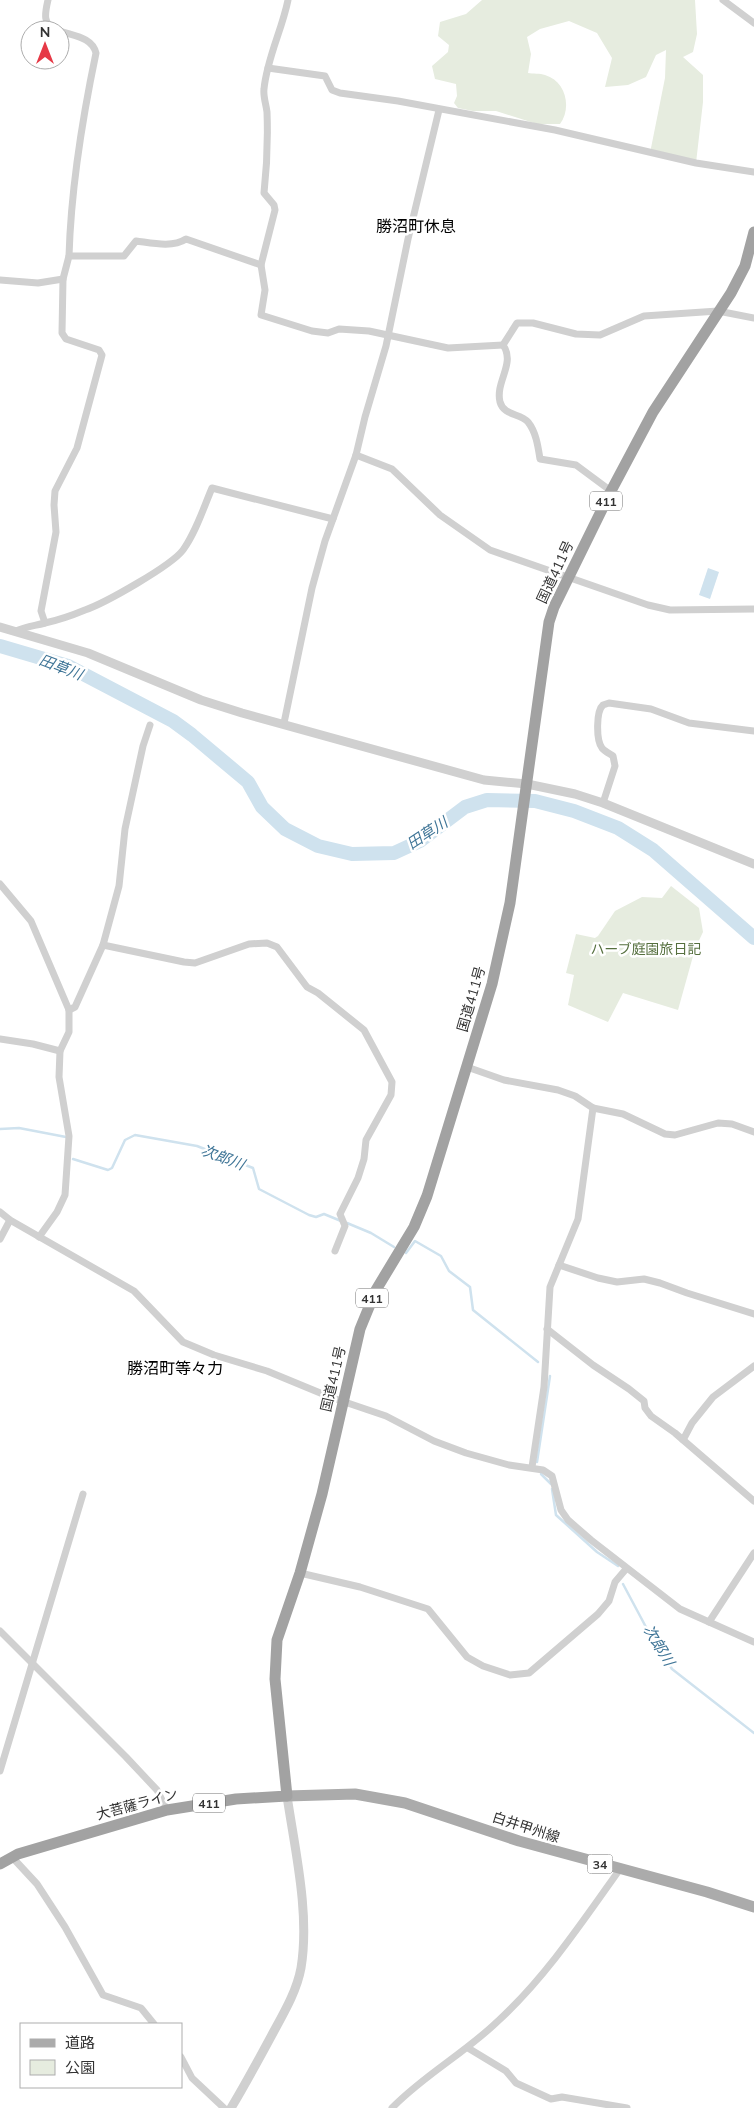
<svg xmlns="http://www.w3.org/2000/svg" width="754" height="2108" viewBox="0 0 754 2108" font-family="Mulish,'Noto Sans JP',sans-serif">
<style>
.green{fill:#e6ecdf}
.water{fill:#cfe2ee}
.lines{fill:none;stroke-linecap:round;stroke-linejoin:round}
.stream{stroke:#cfe2ee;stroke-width:2.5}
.river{stroke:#cfe2ee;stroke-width:14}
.minor{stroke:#d0d0d0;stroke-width:7}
.tertiary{stroke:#d0d0d0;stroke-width:9}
.primary{stroke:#ababab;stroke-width:11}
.trunk{stroke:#a2a2a2;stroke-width:11}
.labels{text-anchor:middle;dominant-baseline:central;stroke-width:5;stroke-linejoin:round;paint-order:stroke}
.shield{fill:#fff;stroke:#707070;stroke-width:1}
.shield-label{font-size:12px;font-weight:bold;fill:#333}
.street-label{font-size:14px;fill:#333;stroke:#fff}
.park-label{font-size:14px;fill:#56703f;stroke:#fff}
.water-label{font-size:15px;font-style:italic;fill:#3f7597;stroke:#fff}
.quarter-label{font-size:16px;fill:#000;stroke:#fff}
</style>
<rect width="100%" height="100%" fill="#fff"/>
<!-- green -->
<g class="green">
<path d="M482,0H695L697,34L693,52L683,57L703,75V102L696,163L650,153L665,78L666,50L656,55L646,77L628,85L605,87L612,58L597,33L569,21L540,29L527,37L531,54L528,73C533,74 540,73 545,75C566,81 572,108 560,124H537L496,111H473L458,108L454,103L457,96L456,84L435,79L432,66L448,52L449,45L438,36L440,22L466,14Z"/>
<path d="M671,886L699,908L703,932L695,949L678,1010L623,993L608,1022L568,1005L574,975L566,973L576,934L595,938L598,936L615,911L642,897L662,898Z"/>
</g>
<!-- water -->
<path class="water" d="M708,568L719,572L710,599L699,595Z"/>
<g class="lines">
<!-- stream -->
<g class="stream">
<path d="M0,1129L19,1128L66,1137"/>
<path d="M73,1159L108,1170L112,1168L125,1140L135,1135L197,1146L253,1168L259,1189L309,1215L316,1217L324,1214L341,1221"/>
<path d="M347,1223L371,1233L394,1247"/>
<path d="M406,1253L415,1241L441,1256L449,1271L470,1287L473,1310L538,1362"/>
<path d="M537,1462L550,1376"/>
<path d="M541,1474L551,1484"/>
<path d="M552,1489L556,1515L597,1552L618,1566"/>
<path d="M623,1584L647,1629L672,1669L754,1733"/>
</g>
<!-- river -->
<path class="river" d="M0,646L68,666L173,721L192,735L248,782L262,807L285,829L318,846L352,854L394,853L420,841L465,807L487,800L535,801L574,811L618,828L653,850L754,938"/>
<!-- minor -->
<g class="minor">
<path d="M48,0C45,13 42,25 57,30"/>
<path d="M288,0C282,30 267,58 264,89C263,96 266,104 267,112C268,139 267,166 264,193L274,205L275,210L261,265L265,290L261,315L312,331L328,333L339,329L369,331L448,348L503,345"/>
<path d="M723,0L754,23"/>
<path d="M60,31C74,36 92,37 96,53C82,120 71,188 69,256"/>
<path d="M268,68L325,76L332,90L340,93L398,101L555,130L696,163L754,172"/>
<path d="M0,280L38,283L63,279"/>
<path d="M503,345L517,323H533L576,334L600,335L644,316L718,311L754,318"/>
<path d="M503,345C516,363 495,382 500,402C504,416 520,413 528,422C536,432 538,446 540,459L576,465L611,491"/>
<path d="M356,455L392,469L440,515L490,550L648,605L670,610L754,609"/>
<path d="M45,623L41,611L56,532L54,505L55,491L77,448L102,355L99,350L66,339L62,333L63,279L69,256H124L136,241C152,243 172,248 186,239L261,265"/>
<path d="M16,631C27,626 34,626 45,623C59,620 73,615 85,610C105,603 171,566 183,550C196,532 203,509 212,488L333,519"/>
<path d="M284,723L312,588L325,541L356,455L365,417L386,346L408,239L439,110"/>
<path d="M603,803L615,766L613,756C610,754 604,751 602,748C596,740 596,711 603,705L609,703L651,709L689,723L754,731"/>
<path d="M0,884L31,921L69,1010V1032L60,1051L59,1077L69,1136L65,1195L57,1212L39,1237"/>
<path d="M103,945L184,962L195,963L249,944L267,943L277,947L307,987L318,993L364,1030L392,1082L391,1095L366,1140L364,1159L358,1178L340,1214L345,1226L335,1251"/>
<path d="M69,1010L75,1007L103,945L119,886L125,829L143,746L150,725"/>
<path d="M0,1039L33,1044L60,1051"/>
<path d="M467,1067L504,1080L558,1090L575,1096L593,1108L623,1114L665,1134L675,1135L718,1123L732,1124L754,1132"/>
<path d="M0,1212L10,1220L134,1291L183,1342L214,1355L267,1371L330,1397L386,1416L434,1441L466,1453L509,1465L543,1470L552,1476L561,1510L568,1520L591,1540L680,1609L754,1642"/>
<path d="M0,1239L10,1220"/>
<path d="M559,1265L598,1278L617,1282L644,1279L660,1283L687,1293L754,1314"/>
<path d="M547,1329L593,1365L629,1389L644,1401L645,1408L651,1416L675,1433L754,1501"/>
<path d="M683,1440L692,1423L713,1397L754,1366"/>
<path d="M532,1467L544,1387L550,1287L578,1219L593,1108"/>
<path d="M300,1573L360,1587L428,1609L467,1657L483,1666L510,1675L529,1673L598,1614L609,1601L615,1582L626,1569"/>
<path d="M709,1622L754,1553"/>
<path d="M0,1631L126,1757L157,1790L167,1810"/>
<path d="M0,1771L83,1494"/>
<path d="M12,1857L37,1884L65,1927L103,1995L141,2008L154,2024"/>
<path d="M468,2048L506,2071L516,2083L551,2099L562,2097L627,2108"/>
<path d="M181,2057L192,2078L224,2108"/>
<path d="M392,2108C424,2075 465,2053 498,2021C545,1978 583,1921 620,1869"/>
</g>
<!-- tertiary -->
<g class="tertiary">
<path d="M0,627L88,653L201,700L242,713L484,780L527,784L575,794L603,803L754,864"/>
<path d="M231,2108C246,2083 260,2057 274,2031C285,2011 297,1990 301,1968C310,1914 295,1850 287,1796"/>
</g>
<!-- primary -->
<path class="primary" d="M287,1796L355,1794L405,1803L519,1841L707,1892L754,1907"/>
<!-- trunk -->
<path class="trunk" d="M0,1864L18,1854L167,1810L236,1799L287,1796L275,1679L277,1640L300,1573L322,1494L360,1329L376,1290L414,1227L427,1196L492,984L510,903L549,622L554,607L611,491L653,412L731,293L745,266L754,232"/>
</g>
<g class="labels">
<!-- shield labels -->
<g class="shield">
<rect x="590" y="491.5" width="32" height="19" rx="4"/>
<rect x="356" y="1288.5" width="32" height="19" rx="4"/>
<rect x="193" y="1793.5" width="32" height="19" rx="4"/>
<rect x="587.5" y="1854.5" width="25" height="19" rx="4"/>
</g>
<g class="shield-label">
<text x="606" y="501">411</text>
<text x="372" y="1298">411</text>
<text x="209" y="1803">411</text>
<text x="600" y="1864">34</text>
</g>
<!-- street labels -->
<g class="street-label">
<text transform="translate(555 572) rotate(-65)">国道411号</text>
<text transform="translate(471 999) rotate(-74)">国道411号</text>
<text transform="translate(333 1379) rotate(-77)">国道411号</text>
<text transform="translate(137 1804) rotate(-15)">大菩薩ライン</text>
<text transform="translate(526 1827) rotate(18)">白井甲州線</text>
</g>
<!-- park labels -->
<g class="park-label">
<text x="646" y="949">ハーブ庭園旅日記</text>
</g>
<!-- water labels -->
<g class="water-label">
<text transform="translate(61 667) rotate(21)">田草川</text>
<text transform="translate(427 833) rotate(-33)">田草川</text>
<text transform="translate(223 1157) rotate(21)">次郎川</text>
<text transform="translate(659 1645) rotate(59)">次郎川</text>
</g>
<!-- quarter labels -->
<g class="quarter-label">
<text x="416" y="226">勝沼町休息</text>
<text x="175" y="1368">勝沼町等々力</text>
</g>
</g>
<!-- legend -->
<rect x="20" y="2023" width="162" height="65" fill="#ffffff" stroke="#adadad"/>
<rect x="30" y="2039" width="25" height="8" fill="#ababab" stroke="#adadad"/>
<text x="65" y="2048" font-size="15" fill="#333333">道路</text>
<rect x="30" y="2060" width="25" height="15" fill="#e6ecdf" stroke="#adadad"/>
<text x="65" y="2073" font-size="15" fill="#333333">公園</text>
<!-- north arrow -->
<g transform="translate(45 45)"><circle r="24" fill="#ffffff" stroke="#adadad"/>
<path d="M0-4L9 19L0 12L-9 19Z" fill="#e63946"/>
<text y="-8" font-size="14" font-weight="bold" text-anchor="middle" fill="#333333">N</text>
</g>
</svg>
